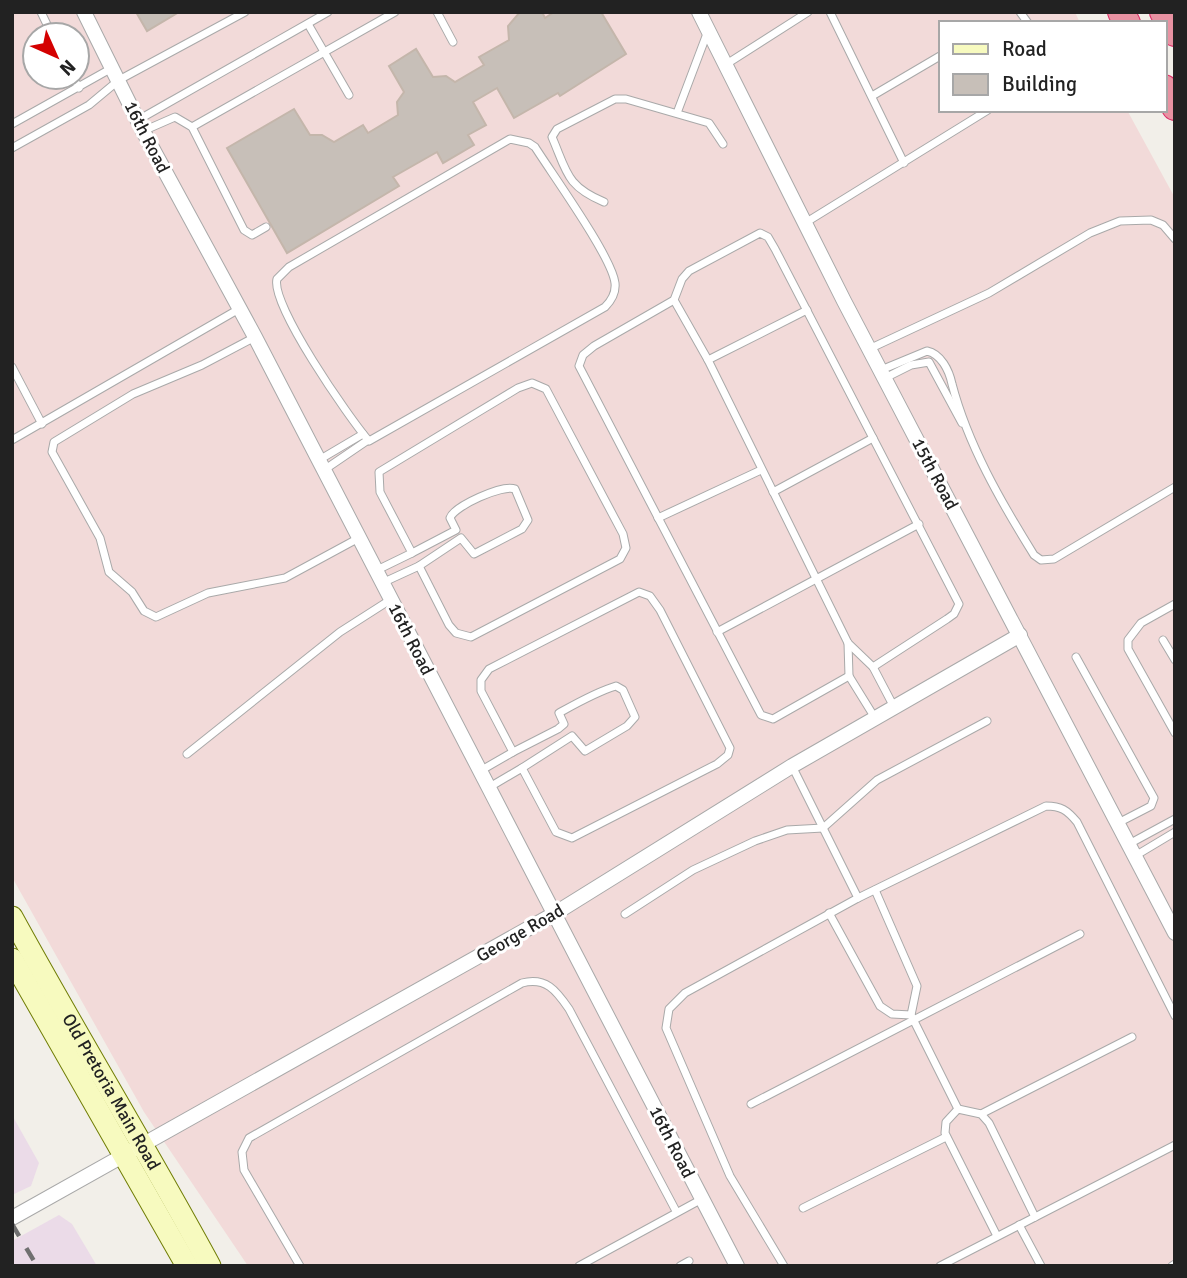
<svg xmlns="http://www.w3.org/2000/svg" width="1187" height="1278" viewBox="0 0 1187 1278" font-family="Signika,sans-serif">
<style>
.commercial{fill:#f2dad9;fill-rule:evenodd}
.industrial{fill:#ebdbe8}
.building{fill:#c7bfb8;stroke:#c4b6ab;stroke-width:2}
.lines{fill:none;stroke-linecap:round;stroke-linejoin:round}
.lane-casing{stroke:#a9a9a9;stroke-width:9}
.street-casing{stroke:#a9a9a9;stroke-width:16}
.secondary-casing{stroke:#707d05;stroke-width:23}
.highway-casing{stroke:#dc2a67;stroke-width:28}
.lane{stroke:#fff;stroke-width:7}
.street{stroke:#fff;stroke-width:14}
.secondary{stroke:#f7fabf;stroke-width:21}
.highway{stroke:#e892a2;stroke-width:26}
.rail{stroke:#707070;stroke-width:4.5;stroke-dasharray:14 14;stroke-linecap:butt}
.labels{text-anchor:middle;dominant-baseline:central;stroke-width:6;stroke-linejoin:round;paint-order:stroke}
.street-label{font-size:18px;fill:#222;stroke:#fff}
</style>
<rect width="100%" height="100%" fill="#f2efe9"/>
<!-- commercial -->
<path class="commercial" d="M12,12H1075L1080,23H940V110H1127L1175,198V1266H248L144,1112L12,877ZM35,35H77V77H35Z"/>
<!-- industrial -->
<g class="industrial">
<path d="M12,1115L39,1163L31,1186L12,1195Z"/>
<path d="M59,1215L72,1224L97,1266H12V1241Z"/>
</g>
<!-- building -->
<g class="building">
<path d="M136,12H179L147,31Z"/>
<path d="M520,12H542L545,18L554,12H601L626,54L560,96L558,93L514,118L497,88L473,102L486,125L468,135L474,145L443,163L437,152L393,177L399,186L287,253L227,148L294,109L310,135H322L334,142L363,125L368,133L398,115L397,102L404,92L389,66L416,49L433,77L446,76L455,82L484,65L479,57L509,40L508,26Z"/>
</g>
<g class="lines">
<defs>
<g id="lane">
<path d="M41,12L52,35"/>
<path d="M437,12L453,42"/>
<path d="M830,12L904,163"/>
<path d="M1020,12L1028,23"/>
<path d="M308,24L349,95"/>
<path d="M725,65L808,12"/>
<path d="M73,77L79,88"/>
<path d="M872,96L940,56"/>
<path d="M677,113L708,31"/>
<path d="M138,120L328,12"/>
<path d="M12,124L112,68"/>
<path d="M192,127L395,12"/>
<path d="M143,131L175,117L192,127L244,230L252,235L266,227"/>
<path d="M510,139L529,143L535,147C552,174 612,257 615,283C616,292 611,301 605,307L369,441C349,418 270,304 277,279L289,267Z"/>
<path d="M12,148L89,105L119,80L245,12"/>
<path d="M604,202C566,186 567,172 552,137L557,129L615,99H626L709,123L723,144"/>
<path d="M805,223L988,110"/>
<path d="M674,300L708,360L848,643L873,667L894,707"/>
<path d="M255,337L202,365L133,394L54,442L52,452L100,538L109,572L132,592L144,611L156,617L208,593L285,578L357,539"/>
<path d="M869,349L989,293L1090,233L1120,221L1151,220L1163,225L1175,239"/>
<path d="M708,360L807,310"/>
<path d="M12,367L42,424"/>
<path d="M881,370L927,351C941,354 949,370 952,384C968,445 1001,502 1034,555L1041,560L1054,559L1175,487"/>
<path d="M885,378L911,365L929,362L962,423"/>
<path d="M12,440L239,309"/>
<path d="M319,460L363,434"/>
<path d="M324,470L368,440"/>
<path d="M773,492L873,438"/>
<path d="M658,518L761,470"/>
<path d="M412,553L456,530L450,518C454,506 503,484 515,489L528,520L522,529L474,554L461,538L419,566"/>
<path d="M375,571L412,553L380,492L379,472L518,388L532,383L546,389L623,534L626,548L620,559L471,637L456,633L449,625L419,566L382,583"/>
<path d="M1175,604L1141,623L1128,640V649L1175,733"/>
<path d="M717,632L919,524"/>
<path d="M1163,640L1175,660"/>
<path d="M848,643L849,676L875,718"/>
<path d="M1076,657L1154,798L1151,806L1118,823"/>
<path d="M849,676L773,719L761,715L579,366L583,355L594,346L674,300L682,279L689,271L760,233L768,237L775,249L959,604L954,614L947,619L873,667"/>
<path d="M513,752L558,729L564,724L559,713C577,703 596,692 616,686L623,690L635,717L627,726L585,751L572,736L522,768"/>
<path d="M187,754L340,632L390,600"/>
<path d="M480,771L513,752L481,691V680L489,669L639,592L650,596L660,610L730,748L728,755L717,764L572,838L556,832L522,768L488,788"/>
<path d="M1129,844L1175,819"/>
<path d="M1135,856L1175,832"/>
<path d="M875,890L917,986L911,1015L958,1109"/>
<path d="M858,898L1046,806C1061,806 1067,810 1077,822L1175,1016"/>
<path d="M829,913L880,1006L892,1014L911,1015"/>
<path d="M625,914L693,870L755,841L787,830L823,828L877,780L987,721"/>
<path d="M751,1104L1080,934"/>
<path d="M981,1114L1132,1037"/>
<path d="M803,1208L946,1137"/>
<path d="M1019,1225L1041,1266"/>
<path d="M997,1236L945,1133L946,1122L958,1109L981,1114L989,1123L1035,1217"/>
<path d="M300,1266L244,1170L242,1152L249,1138L522,983C546,977 556,990 569,1009L676,1211"/>
<path d="M579,1266L702,1199"/>
<path d="M680,1266L689,1261"/>
<path d="M784,1266L730,1176L666,1028L669,1009L685,993L858,898L792,766"/>
<path d="M940,1266L1175,1145"/>
<path d="M1172,1266L1175,1264"/>
</g>
<g id="street">
<path d="M84,12L143,131L255,337L737,1266"/>
<path d="M699,12L844,301L1175,933"/>
<path d="M12,1218L554,914L792,766L1020,635"/>
</g>
<g id="secondary">
<path id="s1" d="M12,917C76,1034 146,1148 210,1266"/>
<path d="M12,959L187,1266"/>
</g>
<g id="highway">
<path d="M1121,12L1127,23"/>
<path d="M1163,12L1175,33"/>
<path d="M1164,88L1175,107"/>
</g>
</defs>
<!-- lane casing -->
<use href="#lane" class="lane-casing"/>
<!-- street casing -->
<use href="#street" class="street-casing"/>
<!-- secondary casing -->
<use href="#secondary" class="secondary-casing"/>
<!-- highway casing -->
<use href="#highway" class="highway-casing"/>
<!-- lane -->
<use href="#lane" class="lane"/>
<!-- street -->
<use href="#street" class="street"/>
<!-- secondary -->
<use href="#secondary" class="secondary"/>
<!-- highway -->
<use href="#highway" class="highway"/>
<!-- rail -->
<path class="rail" d="M12,1224L37,1266"/>
</g>
<g class="labels">
<!-- street labels -->
<g class="street-label">
<text transform="translate(147 137) rotate(63)">16th Road</text>
<text transform="translate(935 474) rotate(62)">15th Road</text>
<text transform="translate(411 639) rotate(63)">16th Road</text>
<text transform="translate(520 933) rotate(-30)">George Road</text>
<text stroke="none"><textPath href="#s1" startOffset="201">Old Pretoria Main Road</textPath></text>
<text transform="translate(672 1142) rotate(63)">16th Road</text>
</g>
</g>
<!-- border -->
<rect width="1187" height="1278" fill="none" stroke="#222222" stroke-width="28"/>
<!-- legend -->
<rect x="939" y="21" width="228" height="91" fill="#ffffff" stroke="#a7a7a7" stroke-width="2"/>
<rect x="953" y="44" width="35" height="10" fill="#f7fabf" stroke="#a7a7a7" stroke-width="2"/>
<text x="1002" y="56" font-size="21" fill="#222222">Road</text>
<rect x="953" y="74" width="35" height="21" fill="#c7bfb8" stroke="#a7a7a7" stroke-width="2"/>
<text x="1002" y="91" font-size="21" fill="#222222">Building</text>
<!-- north arrow -->
<g transform="translate(56 56) rotate(135)"><circle r="33" fill="#ffffff" stroke="#a7a7a7" stroke-width="2"/>
<path d="M0-5L12 26L0 18L-12 26Z" fill="#d40000"/>
<text y="-10" font-size="19" font-weight="bold" text-anchor="middle" fill="#222222">N</text>
</g>
</svg>
